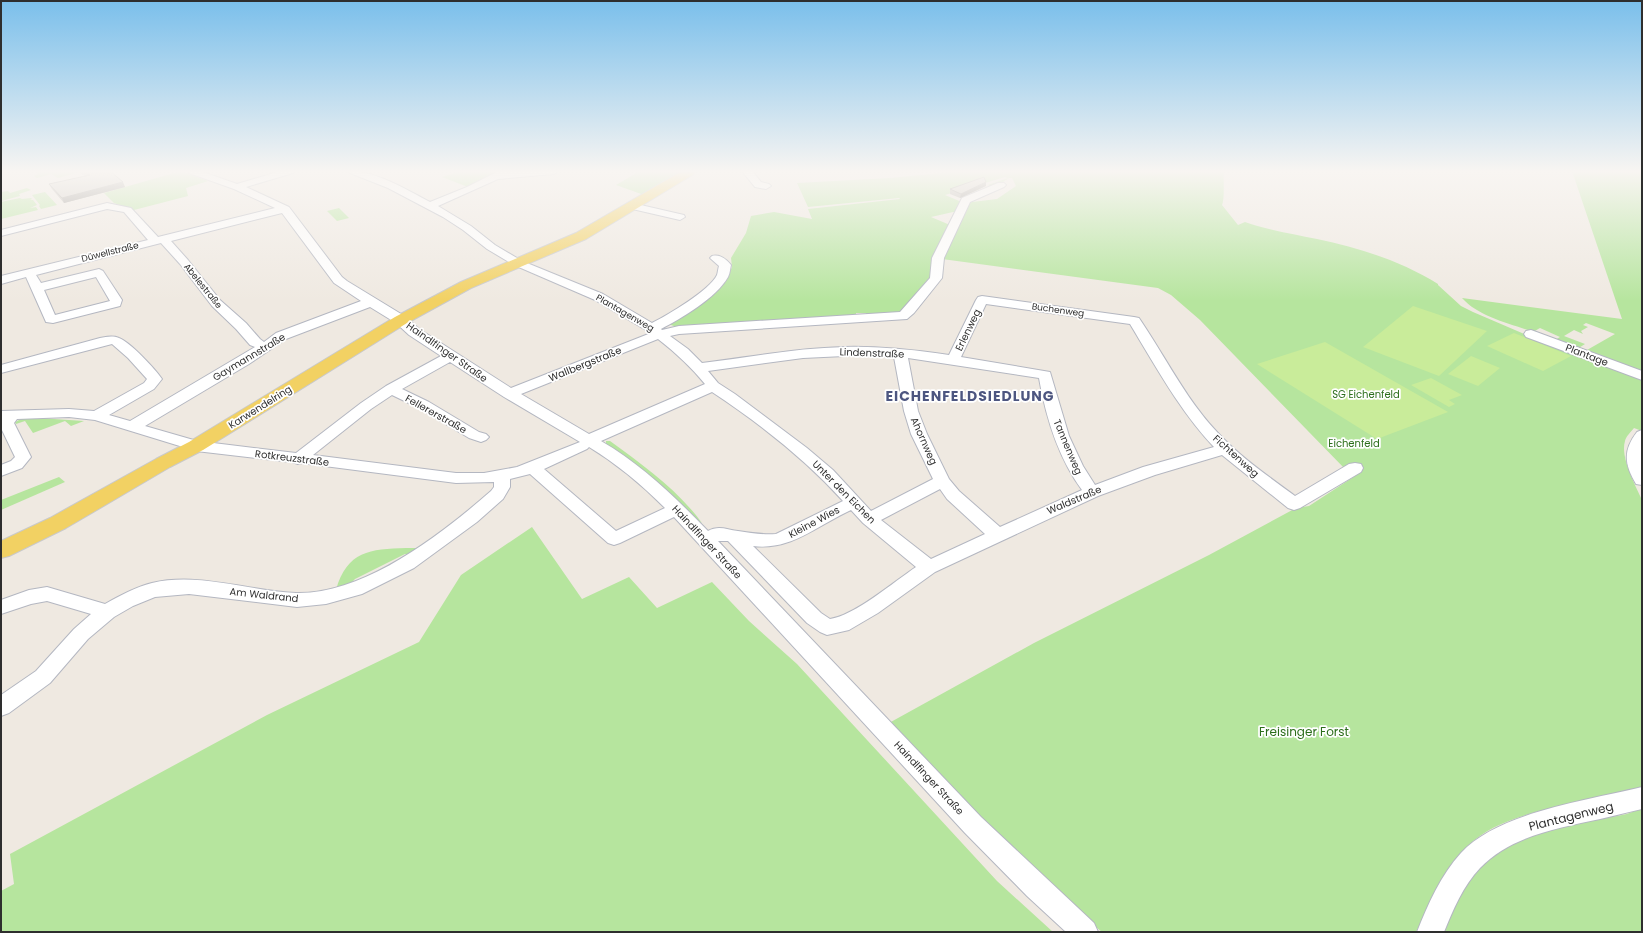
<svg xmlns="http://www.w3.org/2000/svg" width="1643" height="933" viewBox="0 0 1643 933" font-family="Poppins,sans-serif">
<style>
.green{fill:#b6e59e;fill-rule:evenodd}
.pitch{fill:#c9ec9a}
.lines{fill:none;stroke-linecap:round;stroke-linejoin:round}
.minor-casing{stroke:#b4b7c1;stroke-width:2}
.major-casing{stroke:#c9c9c9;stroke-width:2}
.minor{fill:#fff;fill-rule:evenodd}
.major{fill:#f2d163;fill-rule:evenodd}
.wall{fill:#afaba4}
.shaded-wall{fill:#8e8b86}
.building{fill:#cbc7bf;stroke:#8e8b86}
.labels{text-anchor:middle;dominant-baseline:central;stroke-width:3.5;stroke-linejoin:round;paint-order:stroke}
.far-street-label{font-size:9px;fill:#2e2e2e;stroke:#fff}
.street-label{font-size:10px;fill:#2e2e2e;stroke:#fff}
.park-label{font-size:10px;fill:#2c6e1b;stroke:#fff}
.near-park-label{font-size:12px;fill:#2c6e1b;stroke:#fff}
.near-street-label{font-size:12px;fill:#2e2e2e;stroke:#fff}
.district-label{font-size:14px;font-weight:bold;letter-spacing:1px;fill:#4d5680;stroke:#fff}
</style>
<rect width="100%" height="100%" fill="#efe9e1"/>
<!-- green -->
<g class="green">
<path d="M34,171H83L58,178L51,174L37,178L34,176L38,174Z"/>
<path d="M181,171L208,181L186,188L188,196L134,210L114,203L104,193Z"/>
<path d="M461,171H498L468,187L442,177Z"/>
<path d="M640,171H683L644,195L616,185Z"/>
<path d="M962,171H1224C1223,179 1225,198 1222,205L1238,225L1245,222C1268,230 1293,234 1317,239C1360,248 1401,261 1438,284V285L1461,306L1473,312L1576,356H1589L1587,350L1615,334L1586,323L1583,325L1588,327L1581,331L1583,334L1574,330L1564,336L1585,344L1577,349L1555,340L1560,337L1540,328L1533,332C1509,323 1479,317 1462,298L1622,319L1572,171H1642V431L1634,428C1631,432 1626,436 1625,441C1620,457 1635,484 1642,500V788C1631,791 1621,794 1610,797C1566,806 1500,813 1468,846C1445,871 1431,902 1416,932H1102L1053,892L889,723L1034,643L1209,555L1296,508L1309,506L1355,476L1345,469L1200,320L1171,295L1158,288L942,259L961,213L953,212L931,217L950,225L933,277L901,311L897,313L866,315V313H856V315L679,328L666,323L727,278L732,267L731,258L746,233L751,216L774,212L812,219L808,209L900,199L899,198L808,207L797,183L890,178ZM1005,177L1008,178L988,185L994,188L1009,178H1012L1016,186L997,199L964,203L945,195Z"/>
<path d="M27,188L31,190L19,194L20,196L1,201V192L8,191L10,193Z"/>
<path d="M45,192L57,205L41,209L39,206L40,205L32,195Z"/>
<path d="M20,198L22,199L31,198L32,199L30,200H33L37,205L30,208L36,207L38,210L1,219V202Z"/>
<path d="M339,208L349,218L337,221L327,211Z"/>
<path d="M39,418L84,421L71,426L65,421L33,433L25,421L16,424L15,422L21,419Z"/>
<path d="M606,441H610C644,466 677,489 702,523L606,444Z"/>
<path d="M59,477L65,482L1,510V500Z"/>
<path d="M532,527L582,599L629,577L657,608L712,582L749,621L797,664L997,881L1053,932H1V891L14,884L10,854L267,715L419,642L461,575Z"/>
<path d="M406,548H421L415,554H405L355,579L346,588L336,590C347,551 370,549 406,548Z"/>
<path d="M1642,808V932H1441C1451,912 1461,889 1476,871C1504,840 1543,828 1582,820C1595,818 1609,818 1622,815C1628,814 1635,811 1642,808Z"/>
</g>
<!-- pitch -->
<g class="pitch">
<path d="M1413,306L1487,331L1439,376L1363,347Z"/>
<path d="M1514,333L1571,356L1543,371L1487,346Z"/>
<path d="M1325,342L1448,412L1377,439L1257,364Z"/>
<path d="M1471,356L1500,368L1478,386L1448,374Z"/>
<path d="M1431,378L1462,395L1449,400L1455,404L1449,407L1411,385Z"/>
</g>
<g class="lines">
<defs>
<g id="minor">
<path d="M187,171H200L237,184L281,171H295L293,173L246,187L289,207L342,277L347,281L406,317L419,329L511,388L651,333L595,300L514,265L487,249L463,230L443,217L388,188L350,173L348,171C377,171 405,189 430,202L467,187L499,171H511L510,172L559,171L554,174L498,179L438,206L471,226L495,245L522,261L603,294L652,323C668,315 710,290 717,275C718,272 718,269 719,266L710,258L712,256C720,254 726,259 731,265C730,269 730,273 728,277C716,298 682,318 661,329L662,330L679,326L900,312L930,278L932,258L962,198L998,183H1004L1006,185L1004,187L970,202L944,258L942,278L914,313L907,319L679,334L670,336L688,349L702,363C750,357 797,348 845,347C880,346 914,350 949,355L976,300L978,297L982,296L1134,317L1139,318C1165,356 1185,398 1217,432C1240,457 1268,476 1295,496L1349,464L1355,463L1361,464L1363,468L1361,472L1300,508L1294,510L1288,508L1222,455L1155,475L1098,496L935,572L878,613L849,630L827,635L820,632L807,623L728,541H718L981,817L1094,923L1098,932H1066L1027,896L965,833L674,517L620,543L614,545L608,543L530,474L510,479V487L503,499L477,522L414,568L362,594L326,604L297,607L189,594L155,597L133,606L114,617L88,639L50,683L9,713L1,716V695L36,671L74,629L91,614L47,601L31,604L1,614V600L29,590L47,587L105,604C119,596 136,587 152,583C199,572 249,591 296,593C364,595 442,534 491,491L494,487V482L456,483L301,463L298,464L292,462L196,451L95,420L69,417L17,419L14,423L31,457L22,468L1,476V465L11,461L15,457L1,428V411L69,409L94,411L144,383L147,379L128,358L112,344L1,373V365L100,338C106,337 112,335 119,338C130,342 155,369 162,379L154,389L109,415L130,421L255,347L250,345L236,329L212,306L180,264L161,243L36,275L41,283L99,269L103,271L122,300L120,306L53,323L46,322L26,277L1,284V276L148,240L124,212L107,209L1,236V230L107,203L131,208L158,237L275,208L234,189L189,173ZM282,213L334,283L361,301L276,333L264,342L260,339L246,323L220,300L188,260L171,241ZM96,277L110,301L55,315L44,290ZM986,304L1130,324C1156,367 1180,411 1214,447L1143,467L1095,485L1083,466L1069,436L1050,372L961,357ZM370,307L396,323L409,335L441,356L386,386L361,403L296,453L197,441L145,426L249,364L286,339ZM658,339C676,353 691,367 705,384L589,434L521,394ZM865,355L894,357L904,411L911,434L933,479L871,511L833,470L807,448L735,394L718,383L708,371L803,358ZM908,358L1039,378C1046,418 1058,457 1082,490L1000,527L959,491L949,479L927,434L918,411ZM450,362L504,397L580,442L517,467L484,473H456L313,455L371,409L392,395L419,408L469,438L481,442L486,440L489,437L486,434L479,432L429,402L402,389ZM712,392C759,423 805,459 843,501L776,534C763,535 751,533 738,531C727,530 719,525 708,531C676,498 641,464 601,441ZM589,447C617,464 642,485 665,508L616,531L544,469L587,449ZM940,489L947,499L985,534L931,559L881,520ZM851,510L863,523L916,567C895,581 854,616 830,619L821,613L753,546C791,551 818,525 851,510Z"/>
<path d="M742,171H752L761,182L769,184L771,186L766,189L755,187Z"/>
<path d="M632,203L684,215L685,217L680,220L628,208L627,206L628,204Z"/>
<path d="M1531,330L1642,371V380L1526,337L1524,334L1526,331Z"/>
<path d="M1642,430V485L1636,484C1624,464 1623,450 1637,432Z"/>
<path d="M1642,787V809C1628,812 1614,816 1600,819C1558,828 1511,836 1480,868C1463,886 1453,910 1444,932H1417C1428,904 1441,875 1461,853C1498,812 1590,800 1642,787Z"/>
</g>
<path id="major" d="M682,171H696L694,174L586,239L471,288L407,323L203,450L170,467L66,528L9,556L1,558V541L50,518L156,459L189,442L395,317L461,282L576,233Z"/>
</defs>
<!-- minor casing -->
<use href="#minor" class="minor-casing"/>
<!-- major casing -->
<use href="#major" class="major-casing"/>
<!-- minor -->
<use href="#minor" class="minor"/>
<!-- major -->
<use href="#major" class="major"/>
</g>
<!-- wall -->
<g class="wall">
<path d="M79,171H110L125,187L64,203L52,189L49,184L85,176L81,174Z"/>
<path d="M986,186L960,198L950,194V189Z"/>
</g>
<!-- shaded-wall -->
<g class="shaded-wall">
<path d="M123,182L125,187L64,203L62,198Z"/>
<path d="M986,182V186L960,198L961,194Z"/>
</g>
<!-- building -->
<g class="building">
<path d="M82,171H110L123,182L62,198L49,184L90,175Z"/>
<path d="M984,177L986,182L961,194L950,189Z"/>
</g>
<!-- sky -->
<linearGradient id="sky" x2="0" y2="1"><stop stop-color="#7abfeb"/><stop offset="0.57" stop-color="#f8f5f2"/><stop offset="1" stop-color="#f8f5f2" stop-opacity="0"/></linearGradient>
<rect width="1643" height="301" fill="url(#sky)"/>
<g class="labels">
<!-- far-street labels -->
<g class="far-street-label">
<text transform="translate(110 252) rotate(-14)">Düwellstraße</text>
<text transform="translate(203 286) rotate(51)">Abelestraße</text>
<text transform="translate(1058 310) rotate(8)">Buchenweg</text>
<text transform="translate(625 313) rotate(30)">Plantagenweg</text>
</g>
<!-- street labels -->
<g class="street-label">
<text transform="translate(968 330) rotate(-64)">Erlenweg</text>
<text transform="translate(447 352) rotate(35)">Haindlfinger Straße</text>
<text transform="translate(872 353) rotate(2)">Lindenstraße</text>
<text transform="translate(1587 355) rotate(21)">Plantage</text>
<text transform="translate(249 357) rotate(-31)">Gaymannstraße</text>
<text transform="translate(585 364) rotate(-22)">Wallbergstraße</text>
<text transform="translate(260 407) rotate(-32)">Karwendelring</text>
<text transform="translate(436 414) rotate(29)">Fellererstraße</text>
<text transform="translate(924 441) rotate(66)">Ahornweg</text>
<text transform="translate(1068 447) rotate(67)">Tannenweg</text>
<text transform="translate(1236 456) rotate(42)">Fichtenweg</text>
<text transform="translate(292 458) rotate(7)">Rotkreuzstraße</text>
<text transform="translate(844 492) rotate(45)">Unter den Eichen</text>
<text transform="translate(1074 500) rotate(-23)">Waldstraße</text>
<text transform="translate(814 522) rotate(-28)">Kleine Wies</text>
<text transform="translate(707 542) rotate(47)">Haindlfinger Straße</text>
<text transform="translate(264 595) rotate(6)">Am Waldrand</text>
<text transform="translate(929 778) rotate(47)">Haindlfinger Straße</text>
</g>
<!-- park labels -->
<g class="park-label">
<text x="1366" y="394">SG Eichenfeld</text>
<text x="1354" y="443">Eichenfeld</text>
</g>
<!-- near-park labels -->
<g class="near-park-label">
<text x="1304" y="731">Freisinger Forst</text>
</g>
<!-- near-street labels -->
<g class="near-street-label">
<text transform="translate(1571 816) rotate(-14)">Plantagenweg</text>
</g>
<!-- district labels -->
<g class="district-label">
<text x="970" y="396">EICHENFELDSIEDLUNG</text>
</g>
</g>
<!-- border -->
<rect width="1643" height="933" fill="none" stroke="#2e2e2e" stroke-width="4"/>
</svg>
